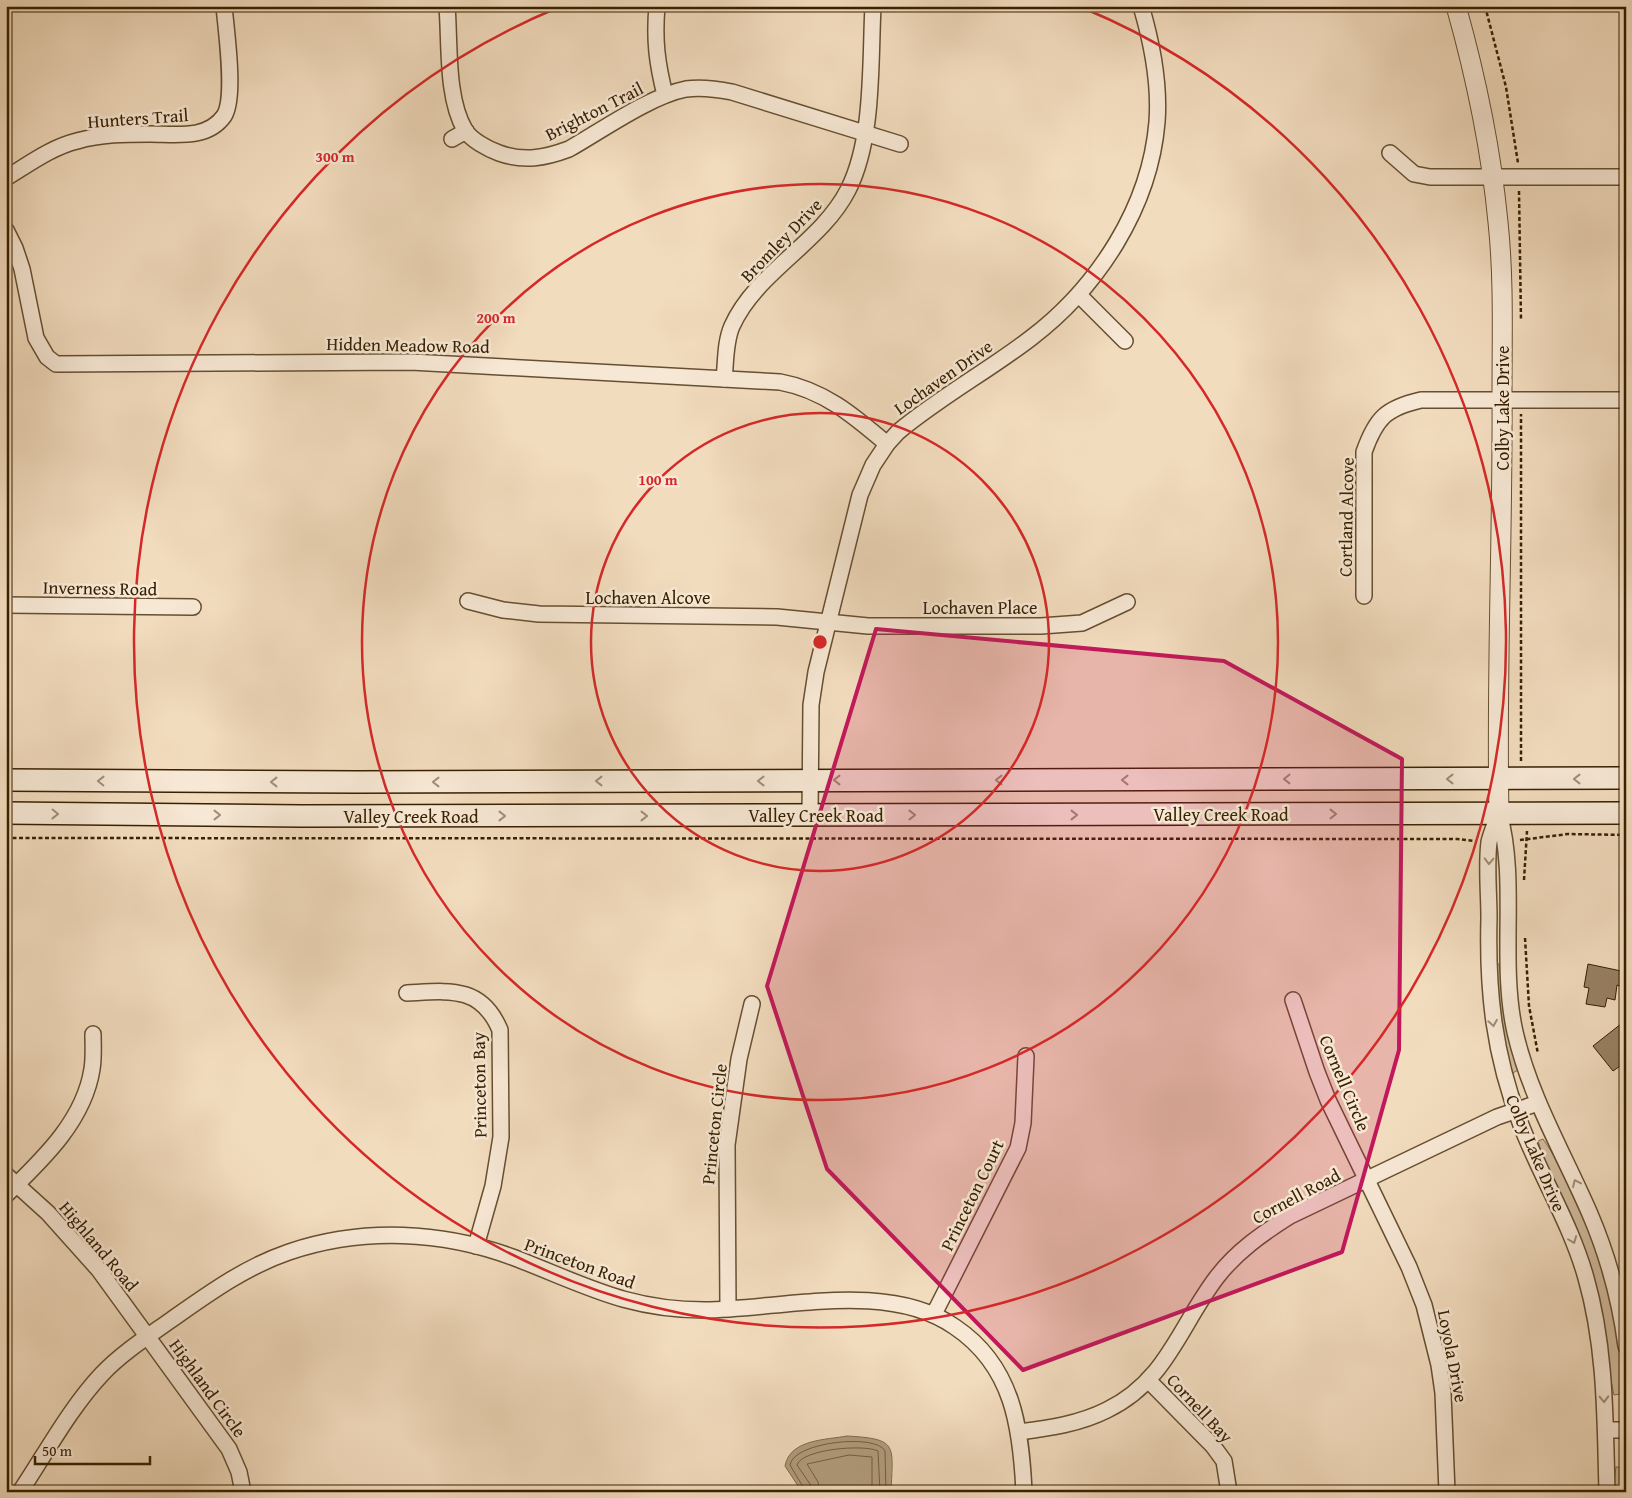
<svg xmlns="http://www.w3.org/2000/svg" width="1632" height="1498" viewBox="0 0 1632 1498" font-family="'Gentium Book Plus',serif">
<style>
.green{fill:#d2bc9e;stroke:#846e4f}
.water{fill:#b29c7d;stroke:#816a4b}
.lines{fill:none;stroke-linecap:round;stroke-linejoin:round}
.shore{stroke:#745e3e;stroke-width:1}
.building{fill:#988263;stroke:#372000}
.minor-casing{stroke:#664f30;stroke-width:18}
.tertiary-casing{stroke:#664f30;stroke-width:21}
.secondary-casing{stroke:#372000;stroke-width:24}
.path{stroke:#372000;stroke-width:2.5;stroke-dasharray:4 2.5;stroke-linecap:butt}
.minor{stroke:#f7e8d5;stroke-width:15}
.tertiary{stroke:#f7e8d5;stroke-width:19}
.secondary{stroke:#f7e8d5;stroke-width:21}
.oneway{stroke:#a18e75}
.marked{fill:#c2185b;fill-opacity:0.2;stroke:#c2185b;stroke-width:4;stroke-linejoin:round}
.ring{fill:none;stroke:#d62828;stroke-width:2.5}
.labels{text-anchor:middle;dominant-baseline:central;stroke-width:5;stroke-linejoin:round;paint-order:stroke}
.street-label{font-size:18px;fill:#372000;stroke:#f7e8d5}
.centre{fill:#d62828;stroke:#f7e8d5;stroke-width:2.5}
.ring-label{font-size:15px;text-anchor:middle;font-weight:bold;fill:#d62828;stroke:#f7e8d5;stroke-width:5;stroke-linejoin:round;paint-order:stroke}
</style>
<rect width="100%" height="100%" fill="#f2dcbe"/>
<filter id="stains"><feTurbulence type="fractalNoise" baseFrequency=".004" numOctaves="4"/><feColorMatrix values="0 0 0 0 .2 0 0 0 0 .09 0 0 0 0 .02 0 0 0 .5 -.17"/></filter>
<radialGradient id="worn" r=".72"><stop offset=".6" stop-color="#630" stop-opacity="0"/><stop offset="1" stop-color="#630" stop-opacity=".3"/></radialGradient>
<!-- green -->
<g class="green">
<path d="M1495,964H1499L1504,999L1518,1070L1513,1073L1503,1049Z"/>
<path d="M1543,1139C1588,1204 1628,1315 1620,1394L1614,1395L1609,1371L1538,1141Z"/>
<path d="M1616,1467H1622L1626,1492H1613Z"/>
</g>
<!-- water -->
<path class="water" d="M847,1436C898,1439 893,1444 891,1492H802L785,1466C790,1439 826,1440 847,1436Z"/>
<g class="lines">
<!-- shore -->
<g class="shore">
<path d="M806,1492L790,1465C793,1442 876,1433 885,1451L886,1492"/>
<path d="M812,1492L810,1484L797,1465C802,1449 864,1444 878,1451L880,1492"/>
<path d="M820,1492L818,1482L807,1464L849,1455L872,1457V1492"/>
</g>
</g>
<!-- building -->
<g class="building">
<path d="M1588,964L1626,972L1623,987L1617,985L1615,1000L1607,998L1605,1007L1586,1004L1589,988L1584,987Z"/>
<path d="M1626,1020V1062L1613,1071L1593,1046Z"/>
</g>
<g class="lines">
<defs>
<g id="minor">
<path d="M447,6C450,43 446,98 465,130C471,140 488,149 499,153C524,162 545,158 569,149C601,131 650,96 686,89C701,87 717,89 732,92L900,144"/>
<path d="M657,6C654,40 657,63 665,95"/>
<path d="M452,139L466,131"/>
<path d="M1390,153L1414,174L1430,177H1626"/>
<path d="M6,178C29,164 52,147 77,141C101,134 126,134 150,134C175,134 207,140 224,116C236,98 226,30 224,6"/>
<path d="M6,230L15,248L22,269L36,338L47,357L56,364L411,362L780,382C824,390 854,416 887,444"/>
<path d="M1079,295L1125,341"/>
<path d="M724,379C726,361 725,342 732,326C756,272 821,243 848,190C874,139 870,63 873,6"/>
<path d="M1364,596V452C1376,418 1386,408 1421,400H1626"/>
<path d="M468,601L503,610L539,614L777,617L868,626H1041L1082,623L1127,602"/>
<path d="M6,605L193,607"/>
<path d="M1499,813C1496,822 1491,833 1489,842C1486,866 1489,893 1489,918C1487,992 1494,1055 1521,1125C1541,1177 1571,1224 1586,1278C1606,1348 1605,1420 1607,1492"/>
<path d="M1499,813C1518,882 1499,960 1515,1032C1530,1097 1564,1154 1590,1214C1608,1256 1620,1301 1626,1346"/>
<path d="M810,815L811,705L816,672L860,495L873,465L887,444L898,432C940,397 988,371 1031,338C1098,287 1150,207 1157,122C1160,82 1152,43 1141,6"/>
<path d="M407,993C448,991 481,985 500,1030L501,1137L493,1186L476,1246"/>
<path d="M1293,1000L1317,1072L1328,1100L1409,1267L1424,1305L1439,1365L1443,1393L1447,1492"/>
<path d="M6,1175L48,1213L99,1270L229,1449L239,1472L243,1492"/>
<path d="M6,1195C42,1160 84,1121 92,1069C94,1057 93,1045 93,1034"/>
<path d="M728,1308L727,1145L739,1059L752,1004"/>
<path d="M934,1314L1018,1148L1023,1123L1026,1056"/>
<path d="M1148,1380L1213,1446L1224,1461L1229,1492"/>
<path d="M1606,1430H1626"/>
<path d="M1019,1432C1050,1428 1079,1424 1107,1410C1167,1381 1180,1325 1217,1277C1237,1251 1263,1233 1290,1216L1497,1117L1538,1103"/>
<path d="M20,1492C46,1453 70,1408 102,1374C122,1353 147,1337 171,1320C208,1294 245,1267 289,1252C363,1227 443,1231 515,1258C585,1285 627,1310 705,1310C783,1309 888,1280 955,1327C1013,1366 1021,1427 1024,1492"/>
</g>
<path id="tertiary" d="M1456,6C1476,77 1491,149 1498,222C1504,279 1502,336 1502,393C1503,533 1496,673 1499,813"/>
<g id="secondary">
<path d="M6,780L357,782L1626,778"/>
<path d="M6,813L302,816L1626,813"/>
</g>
</defs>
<!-- minor casing -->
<use href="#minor" class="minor-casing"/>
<!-- tertiary casing -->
<use href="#tertiary" class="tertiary-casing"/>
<!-- secondary casing -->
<use href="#secondary" class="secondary-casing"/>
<!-- path -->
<g class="path">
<path d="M1485,6L1506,87L1518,163"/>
<path d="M1519,191L1521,321"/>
<path d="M1521,761V414"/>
<path d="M6,838L1457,839L1474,841"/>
<path d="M1520,840L1568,834L1626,835"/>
<path d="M1524,880L1527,831"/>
<path d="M1525,938L1529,1006L1538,1054"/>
</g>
<!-- minor -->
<use href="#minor" class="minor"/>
<!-- tertiary -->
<use href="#tertiary" class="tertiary"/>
<!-- secondary -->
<use href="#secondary" class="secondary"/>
</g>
<!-- one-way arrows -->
<defs><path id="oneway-chevron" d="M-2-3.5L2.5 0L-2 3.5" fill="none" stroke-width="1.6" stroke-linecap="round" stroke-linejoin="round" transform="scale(1.25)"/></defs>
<g class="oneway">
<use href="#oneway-chevron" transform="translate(1287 779) rotate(180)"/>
<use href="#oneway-chevron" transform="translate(1450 779) rotate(180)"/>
<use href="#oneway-chevron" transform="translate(1577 779) rotate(180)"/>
<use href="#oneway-chevron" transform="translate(837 780) rotate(180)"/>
<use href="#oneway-chevron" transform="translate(999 780) rotate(180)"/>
<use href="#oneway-chevron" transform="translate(1125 780) rotate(180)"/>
<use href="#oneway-chevron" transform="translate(101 781) rotate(-179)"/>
<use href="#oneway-chevron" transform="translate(599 781) rotate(180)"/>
<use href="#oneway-chevron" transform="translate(761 781) rotate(180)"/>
<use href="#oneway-chevron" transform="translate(274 782) rotate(-180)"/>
<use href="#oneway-chevron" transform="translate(436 782) rotate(180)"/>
<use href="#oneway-chevron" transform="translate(55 814) rotate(1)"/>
<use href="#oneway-chevron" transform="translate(1333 814)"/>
<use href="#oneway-chevron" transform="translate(217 815)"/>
<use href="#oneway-chevron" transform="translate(912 815)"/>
<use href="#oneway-chevron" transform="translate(1074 815)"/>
<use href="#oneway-chevron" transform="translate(502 816)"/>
<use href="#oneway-chevron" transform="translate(644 816)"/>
<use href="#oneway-chevron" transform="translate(1489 861) rotate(91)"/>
<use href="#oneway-chevron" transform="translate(1493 1023) rotate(81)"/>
<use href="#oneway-chevron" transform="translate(1576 1183) rotate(-115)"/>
<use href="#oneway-chevron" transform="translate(1573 1240) rotate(69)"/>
<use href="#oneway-chevron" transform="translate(1604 1399) rotate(88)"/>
</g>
<!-- marked area -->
<path class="marked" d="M876,629L1224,661L1402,759L1399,1050L1342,1252L1023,1370L827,1169L767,986Z"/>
<!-- distance rings -->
<g class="ring">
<circle cx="820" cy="642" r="229"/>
<circle cx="820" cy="642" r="458"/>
<path d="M1083 8A686 686 0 1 1 557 8"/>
</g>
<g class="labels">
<!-- street labels -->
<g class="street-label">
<text transform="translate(594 111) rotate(-27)">Brighton Trail</text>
<text transform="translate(138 118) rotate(-4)">Hunters Trail</text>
<text transform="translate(781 240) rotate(-46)">Bromley Drive</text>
<text transform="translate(408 345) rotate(1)">Hidden Meadow Road</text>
<text transform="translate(943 377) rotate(-35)">Lochaven Drive</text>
<text transform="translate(1502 408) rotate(-90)">Colby Lake Drive</text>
<text transform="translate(1346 517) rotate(-89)">Cortland Alcove</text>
<text transform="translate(100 588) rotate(1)">Inverness Road</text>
<text x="648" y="597">Lochaven Alcove</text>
<text x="980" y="607">Lochaven Place</text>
<text x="1221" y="814">Valley Creek Road</text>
<text x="816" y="815">Valley Creek Road</text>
<text x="411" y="816">Valley Creek Road</text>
<text transform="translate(1345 1083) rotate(67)">Cornell Circle</text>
<text transform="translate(479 1085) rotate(-91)">Princeton Bay</text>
<text transform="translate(714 1124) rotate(-84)">Princeton Circle</text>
<text transform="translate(1536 1153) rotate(67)">Colby Lake Drive</text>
<text transform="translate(972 1195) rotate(-64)">Princeton Court</text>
<text transform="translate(1296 1196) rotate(-28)">Cornell Road</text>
<text transform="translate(99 1246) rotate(50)">Highland Road</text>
<text transform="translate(580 1263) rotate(20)">Princeton Road</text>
<text transform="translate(1453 1356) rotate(79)">Loyola Drive</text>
<text transform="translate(208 1388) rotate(54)">Highland Circle</text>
<text transform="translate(1200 1408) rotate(47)">Cornell Bay</text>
</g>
</g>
<circle cx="820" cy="642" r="8" class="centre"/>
<g class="ring-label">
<text x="335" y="162">300 m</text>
<text x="496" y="323">200 m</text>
<text x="658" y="485">100 m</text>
</g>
<!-- margin -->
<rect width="1632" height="1498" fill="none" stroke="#f2dcbe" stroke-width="25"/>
<rect x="8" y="8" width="1617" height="1483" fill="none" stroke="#372000" stroke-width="2.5"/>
<rect x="12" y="12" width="1607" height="1473" fill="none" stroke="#372000"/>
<!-- scale -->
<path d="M35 1456v8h115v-8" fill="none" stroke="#372000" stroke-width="2.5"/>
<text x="42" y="1456" font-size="15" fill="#372000" stroke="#f7e8d5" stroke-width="4" paint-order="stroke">50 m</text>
<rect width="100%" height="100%" filter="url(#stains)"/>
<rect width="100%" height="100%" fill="url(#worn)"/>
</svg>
